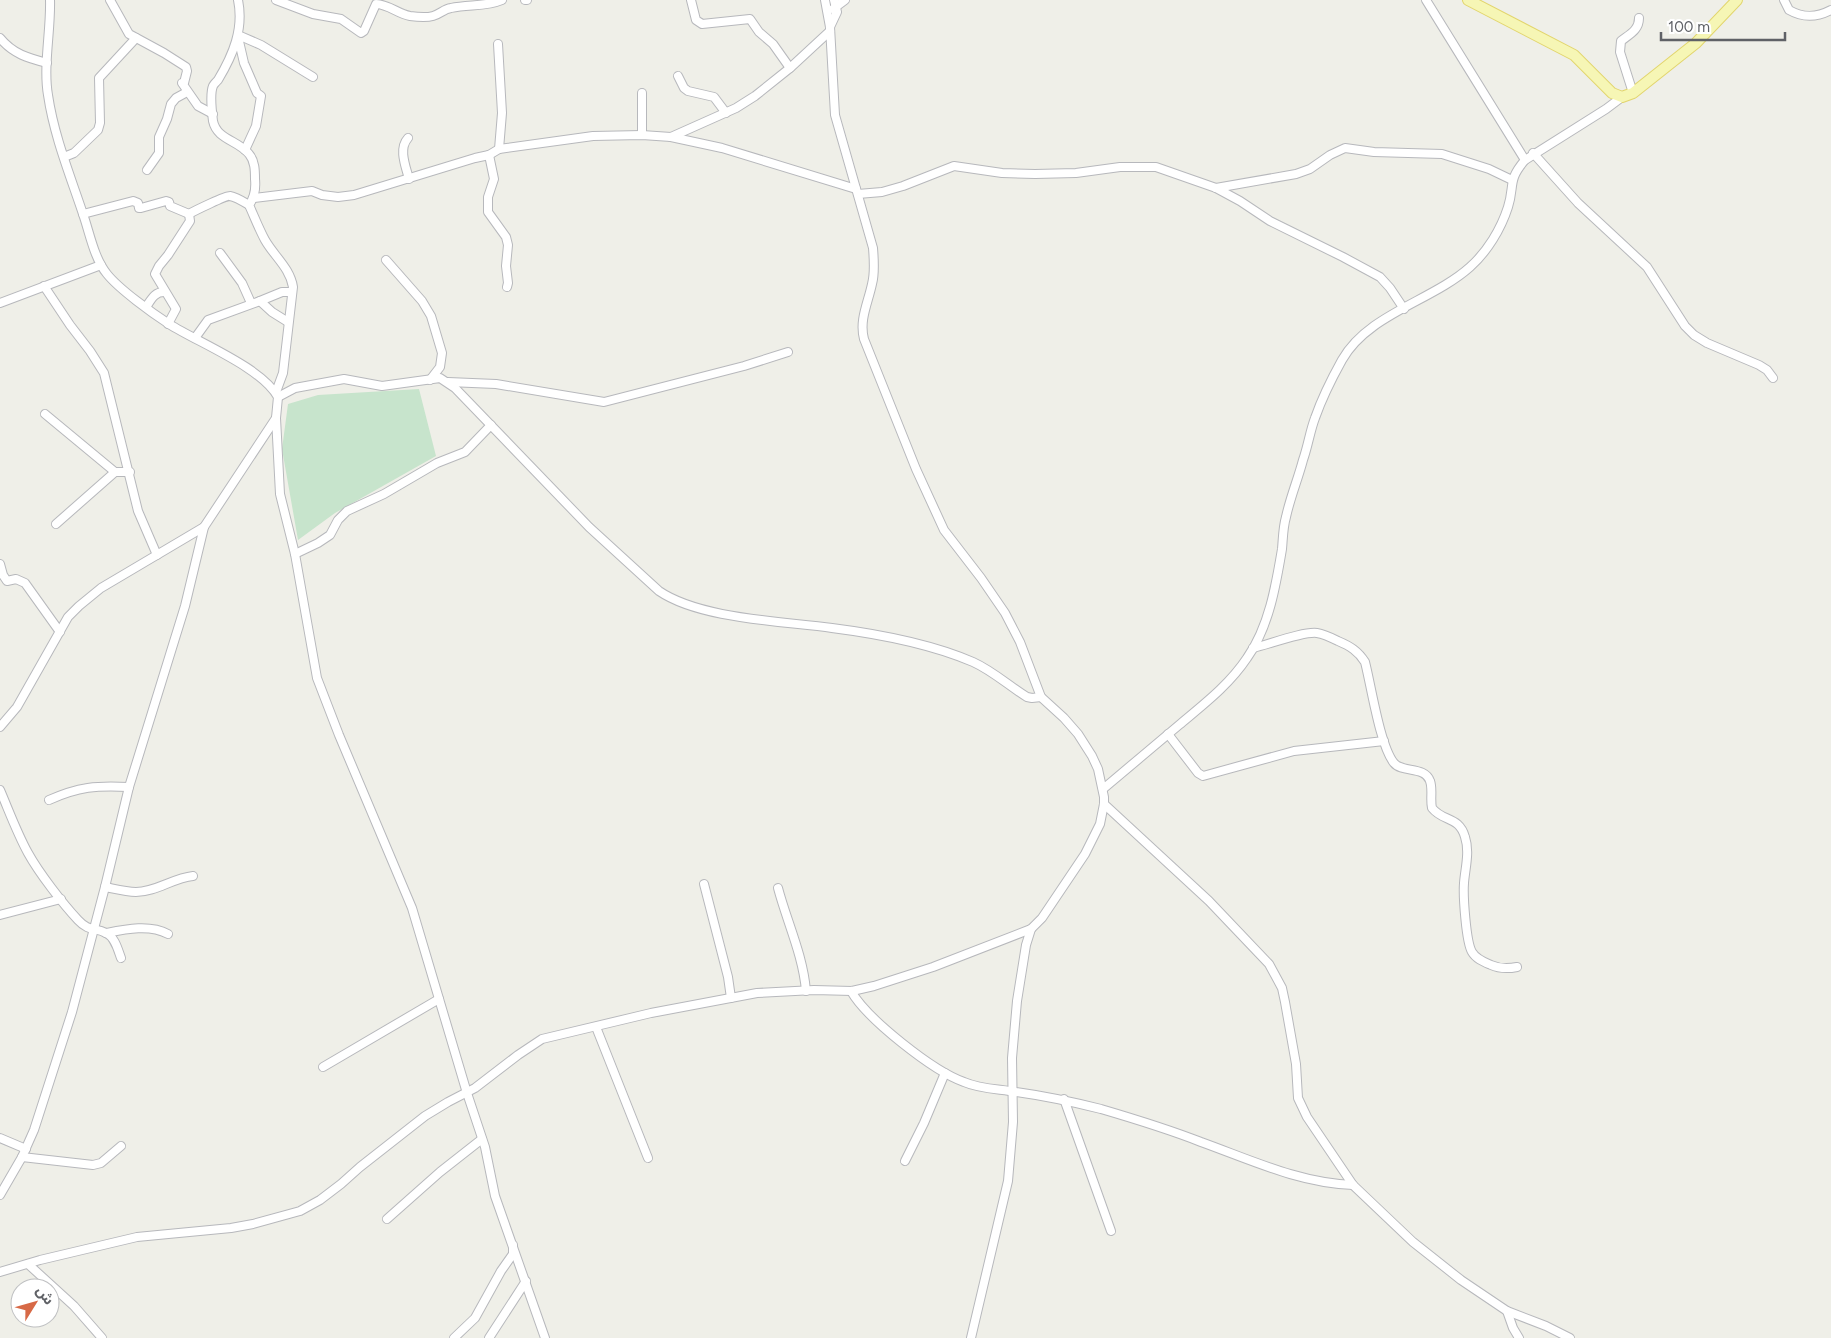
<svg xmlns="http://www.w3.org/2000/svg" width="1831" height="1338" viewBox="0 0 1831 1338" font-family="Figtree,'Noto Sans Arabic',sans-serif">
<style>
.green{fill:#c7e4cc}
.lines{fill:none;stroke-linecap:round;stroke-linejoin:round}
.minor-casing{stroke:#b7b8bc;stroke-width:10}
.major-casing{stroke:#e2d56d;stroke-width:12}
.minor{stroke:#fff;stroke-width:8}
.major{stroke:#f6f6b5;stroke-width:10}
</style>
<rect width="100%" height="100%" fill="#efefe8"/>
<!-- green -->
<path class="green" d="M419,389L436,456L335,513L298,540L282,449L288,404L318,395Z"/>
<g class="lines">
<defs>
<g id="minor">
<path d="M110,0L129,34L164,53L186,67L187,71L184,83H182L198,106L213,114"/>
<path d="M238,0C244,29 233,55 218,80C216,82 214,84 213,86C210,93 212,113 213,121C217,140 238,140 249,154C255,161 255,171 255,179C256,189 255,197 249,205C254,216 259,229 265,240C274,256 290,268 293,287L283,373L276,392"/>
<path d="M276,0L313,14L341,19L361,33L364,31L376,4C388,4 398,14 410,16C417,17 426,18 433,16C440,14 444,9 451,8C468,4 486,7 502,0"/>
<path d="M525,0H527"/>
<path d="M691,0L696,20L702,24L750,19L759,32L773,44L790,68"/>
<path d="M1426,0L1525,160"/>
<path d="M1784,0L1789,10C1803,18 1816,18 1831,10"/>
<path d="M833,9L845,0"/>
<path d="M830,27L837,12L834,0"/>
<path d="M238,35L261,45L313,77"/>
<path d="M238,37L244,63L257,93L261,96L256,126L245,150"/>
<path d="M0,38C13,54 28,58 47,63"/>
<path d="M498,44L502,113L499,149"/>
<path d="M678,76L684,88L688,91L714,97L726,113"/>
<path d="M642,93V135"/>
<path d="M1633,93L1620,52L1621,41C1630,34 1639,30 1639,18"/>
<path d="M671,137L722,148L856,189"/>
<path d="M408,138C398,149 406,167 409,179"/>
<path d="M1533,153L1578,203L1647,267L1685,326L1694,335L1707,343L1759,365L1767,370L1773,378"/>
<path d="M489,155L494,179L488,197V212L506,237L508,245L506,266L508,283L507,287"/>
<path d="M64,157L74,153L98,130L100,123L99,78L136,38"/>
<path d="M147,170L159,153V137L167,119L171,104L176,98L187,92"/>
<path d="M1216,188L1296,174L1310,169L1330,155L1345,148L1374,152L1442,154L1489,169L1512,180"/>
<path d="M858,194L882,192L903,186L954,166L1002,173L1035,174L1076,173L1120,167H1156L1216,188L1240,201L1270,221L1343,257L1380,277L1390,288L1404,309"/>
<path d="M254,198L312,191L322,195L338,197L354,195L475,158L489,155L499,149L593,136L642,135L671,137L736,108L755,96L790,68L830,31"/>
<path d="M83,214L133,201L138,203L139,208H141L166,201L169,202L170,206L189,214C194,211 227,195 230,196C236,197 244,202 249,205"/>
<path d="M220,253L242,283L251,303"/>
<path d="M386,260L422,301L431,316L442,353L440,367L430,380"/>
<path d="M44,286L70,325L90,351L104,373L138,511L157,555"/>
<path d="M260,301L282,292H292"/>
<path d="M0,303L101,265"/>
<path d="M146,307C151,300 154,292 164,292"/>
<path d="M168,324L176,309L155,274L159,266L168,255L190,221L189,214"/>
<path d="M195,338L208,320L260,301L272,312L288,322"/>
<path d="M448,382L496,384L604,402L744,366L788,352"/>
<path d="M278,397L295,388L344,379L382,386L440,378L455,388L589,527L659,591C700,619 782,621 832,628C879,634 929,643 973,662C993,671 1009,686 1027,697L1032,698L1041,697"/>
<path d="M45,414L115,472"/>
<path d="M276,418L280,494L295,554L317,678L339,735L412,908L467,1093L485,1147L495,1196L545,1338"/>
<path d="M56,524L115,472H130"/>
<path d="M295,554L318,543L330,535L338,520L347,511L384,494L437,463L465,452L491,425"/>
<path d="M0,564L3,575L7,581L16,579L25,583L60,632"/>
<path d="M1253,648C1267,645 1304,631 1317,633C1324,634 1332,638 1338,641C1350,646 1358,651 1365,662C1371,685 1380,746 1394,763C1402,773 1425,766 1430,781C1433,789 1430,799 1432,808C1443,822 1459,816 1465,837C1470,852 1465,869 1464,883C1463,896 1466,942 1472,952C1476,959 1484,962 1491,965C1500,969 1507,969 1517,967"/>
<path d="M0,727L17,707L68,617L79,606L101,588L204,527"/>
<path d="M1168,734L1198,773L1203,776L1294,751L1384,741"/>
<path d="M1103,789C1128,768 1154,746 1179,725C1204,704 1229,685 1247,658C1269,627 1276,585 1282,549C1283,538 1283,527 1286,517C1290,498 1298,479 1303,460C1308,446 1310,431 1315,418C1322,398 1332,378 1342,360C1368,314 1432,301 1470,267C1487,252 1501,229 1508,207C1515,185 1507,181 1525,160L1606,109L1622,97"/>
<path d="M0,790C9,811 17,833 28,853C39,873 63,904 78,920C89,932 95,927 106,933C115,937 118,950 121,958"/>
<path d="M49,800C78,787 97,785 129,787"/>
<path d="M1104,804L1209,901L1269,964L1282,988L1285,1002L1296,1064L1298,1098L1307,1117L1353,1185L1413,1242L1461,1280L1507,1311L1546,1326L1570,1338"/>
<path d="M704,884L728,977L731,998"/>
<path d="M105,887C115,889 126,892 136,892C156,892 173,878 193,876"/>
<path d="M778,888C787,922 803,955 806,991"/>
<path d="M0,915L61,899"/>
<path d="M106,933C126,929 150,924 168,934"/>
<path d="M851,991C867,1019 933,1071 964,1082C980,1089 999,1089 1016,1092C1045,1096 1073,1102 1101,1109C1135,1119 1168,1129 1201,1142C1251,1160 1299,1183 1353,1185"/>
<path d="M596,1027L648,1158"/>
<path d="M323,1067L439,999"/>
<path d="M1064,1099L1111,1231"/>
<path d="M0,1138L26,1149"/>
<path d="M22,1157L93,1165L101,1163L121,1146"/>
<path d="M905,1161L924,1123L945,1073"/>
<path d="M0,1195L22,1157L34,1130L72,1012L105,887L129,787L185,606L204,527L276,418L278,397C261,367 199,343 169,324C152,313 119,289 107,274C94,258 90,234 83,214C70,175 54,136 48,95C43,66 51,30 50,0"/>
<path d="M387,1219L440,1172L482,1139"/>
<path d="M28,1264L74,1306L102,1338"/>
<path d="M0,1272L40,1260L137,1237L231,1228L253,1224L300,1211L320,1200L341,1184L360,1167L425,1116L448,1102L475,1088L518,1055L542,1039L651,1013L757,993L814,990L852,991L874,986L933,967L1031,929L1042,918L1085,854L1100,824L1104,804V797L1098,769L1092,756L1078,734L1064,718L1041,697L1020,642L1005,613L981,578L944,530L916,469L864,339C859,320 868,303 872,284C875,273 874,260 873,248L835,115L830,27L825,0"/>
<path d="M1507,1311L1513,1328L1519,1338"/>
<path d="M454,1338L475,1318L501,1271L513,1254V1245"/>
<path d="M489,1338L526,1281"/>
<path d="M971,1338L1008,1181L1013,1122L1012,1058L1017,1001L1026,945L1031,929"/>
</g>
<path id="major" d="M1468,0L1574,55L1612,93L1622,97L1633,93L1696,43L1737,0"/>
</defs>
<!-- minor casing -->
<use href="#minor" class="minor-casing"/>
<!-- major casing -->
<use href="#major" class="major-casing"/>
<!-- minor -->
<use href="#minor" class="minor"/>
<!-- major -->
<use href="#major" class="major"/>
</g>
<!-- north arrow -->
<g transform="translate(35 1303) rotate(53)"><circle r="24" fill="#ffffff" stroke="#bfc0c2"/>
<path d="M0-4L9 19L0 12L-9 19Z" fill="#d76946"/>
<text y="-8" font-size="14" font-weight="bold" text-anchor="middle" fill="#5f6166">ش</text>
</g>
<!-- scale -->
<path d="M1661 32v8h124v-8" fill="none" stroke="#5f6166" stroke-width="2.5"/>
<text x="1668" y="32" font-size="15" fill="#5f6166" stroke="#ffffff" stroke-width="4" paint-order="stroke">100 m</text>
</svg>
